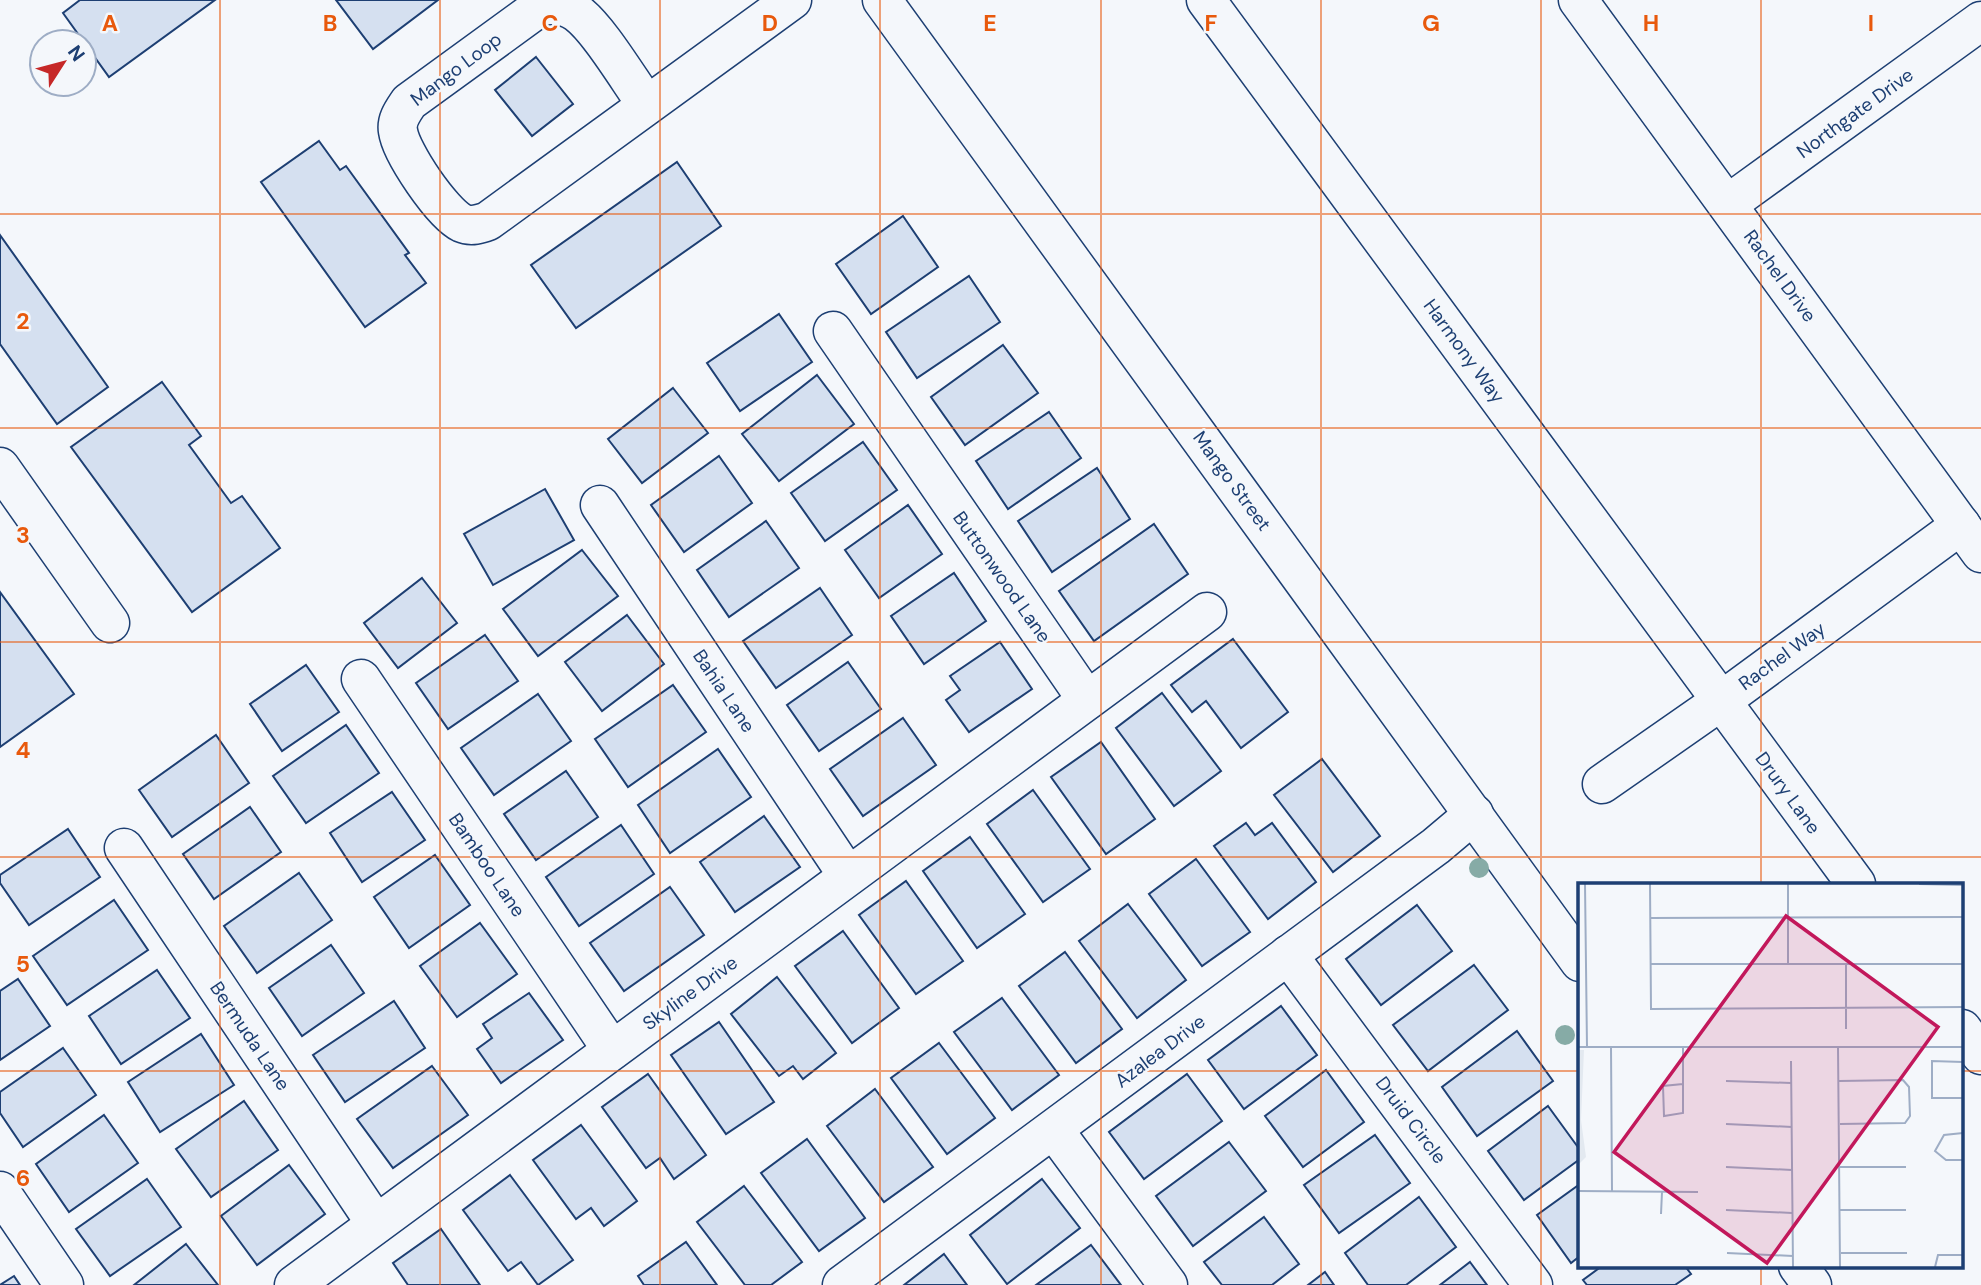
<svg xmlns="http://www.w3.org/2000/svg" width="1981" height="1285" viewBox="0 0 1981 1285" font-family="'DM Sans',sans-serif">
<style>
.building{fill:#d5e0f0;stroke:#1d3f73;stroke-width:2}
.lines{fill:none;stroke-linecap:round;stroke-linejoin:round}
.minor-casing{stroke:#1d3f73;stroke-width:41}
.minor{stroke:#f4f7fb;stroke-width:38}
.tree{fill:#86aba6}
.grid{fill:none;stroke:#e8590c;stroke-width:2;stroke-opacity:0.55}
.labels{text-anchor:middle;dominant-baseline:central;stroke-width:5;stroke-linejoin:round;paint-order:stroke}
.street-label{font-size:19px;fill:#1d3f73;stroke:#f4f7fb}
.inset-road{fill:none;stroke:#9eadc5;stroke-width:2}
.view{fill:#c2185b;fill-opacity:0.15;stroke:#c2185b;stroke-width:3.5}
.inset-edge{fill:none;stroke:#1d3f73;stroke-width:3.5}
.grid-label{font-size:23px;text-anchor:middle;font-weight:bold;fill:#e8590c;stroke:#f4f7fb;stroke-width:5;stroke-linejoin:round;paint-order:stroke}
</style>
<rect width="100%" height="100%" fill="#f4f7fb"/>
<!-- building -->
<g class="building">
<path d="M80,0H215L109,77L63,13Z"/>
<path d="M336,0H438L373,49Z"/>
<path d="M536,57L573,104L532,136L495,90Z"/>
<path d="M319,141L340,170L346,166L409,253L405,255L426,283L365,327L261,182Z"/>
<path d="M677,162L721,226L576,328L531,265Z"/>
<path d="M903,216L938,267L871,314L836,264Z"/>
<path d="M0,235L108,387L57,424L0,344Z"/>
<path d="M969,276L1000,322L917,378L886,332Z"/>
<path d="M779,314L812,362L740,411L707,363Z"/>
<path d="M1003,345L1038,393L965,445L931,397Z"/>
<path d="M817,375L854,424L779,481L742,434Z"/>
<path d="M162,382L201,436L189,445L231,503L242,496L280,548L192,612L71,447Z"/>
<path d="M673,388L708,433L642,483L608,439Z"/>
<path d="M1049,412L1081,458L1008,509L976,461Z"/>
<path d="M863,442L897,490L825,541L791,493Z"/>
<path d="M719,456L752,503L684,552L651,505Z"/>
<path d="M1097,468L1130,519L1052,572L1018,521Z"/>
<path d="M545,489L574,540L493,585L464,534Z"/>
<path d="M908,505L942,554L879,598L845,550Z"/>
<path d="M766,521L799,568L729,617L697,570Z"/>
<path d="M1154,524L1188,574L1094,641L1059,591Z"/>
<path d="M582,550L618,596L538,656L503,609Z"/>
<path d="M954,573L986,621L924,664L891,616Z"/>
<path d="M422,578L457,623L398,668L364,623Z"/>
<path d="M820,588L852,635L776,688L743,641Z"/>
<path d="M0,592L74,694L0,747Z"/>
<path d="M627,615L664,664L602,711L565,662Z"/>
<path d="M485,635L518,681L448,729L416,683Z"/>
<path d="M1233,639L1288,712L1241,748L1206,701L1192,712L1171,685Z"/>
<path d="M1000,642L1032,689L969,732L946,700L960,690L950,676Z"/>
<path d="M848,662L881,709L819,751L787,705Z"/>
<path d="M306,665L339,712L282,751L250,704Z"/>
<path d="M673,685L706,732L628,787L595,739Z"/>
<path d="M1162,693L1221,771L1174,806L1116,728Z"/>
<path d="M538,694L571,741L494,795L461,748Z"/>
<path d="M903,718L936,765L863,816L830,769Z"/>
<path d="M346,725L379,773L306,823L273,776Z"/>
<path d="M216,735L249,783L172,837L139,790Z"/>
<path d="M1101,742L1155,819L1106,854L1051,777Z"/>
<path d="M718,749L751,797L670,853L638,805Z"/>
<path d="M1322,759L1380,836L1333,872L1274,795Z"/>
<path d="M566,771L598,817L536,860L504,814Z"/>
<path d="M1033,790L1090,869L1043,902L987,824Z"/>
<path d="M392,792L425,840L362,882L330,833Z"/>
<path d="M250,807L281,852L214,899L183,854Z"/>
<path d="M764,816L800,867L735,912L700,862Z"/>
<path d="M1246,823L1255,835L1272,823L1316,882L1268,919L1214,846Z"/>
<path d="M621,825L654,874L579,926L546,877Z"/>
<path d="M68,829L100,877L29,925L0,883V875Z"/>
<path d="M970,837L1025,914L977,948L923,871Z"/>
<path d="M435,855L470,905L409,948L374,897Z"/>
<path d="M1196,859L1250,932L1202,966L1149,894Z"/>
<path d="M299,873L332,920L257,973L224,926Z"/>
<path d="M906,881L963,961L916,994L859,915Z"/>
<path d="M670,887L704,935L624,991L590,943Z"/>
<path d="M114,900L148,950L67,1005L33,956Z"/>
<path d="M1128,904L1186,980L1137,1018L1079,941Z"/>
<path d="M1417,905L1452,951L1381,1005L1346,959Z"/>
<path d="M480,923L517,974L457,1017L420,966Z"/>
<path d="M843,931L899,1008L852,1043L795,966Z"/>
<path d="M331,945L364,993L302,1036L269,988Z"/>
<path d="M1065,952L1122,1029L1076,1063L1019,986Z"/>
<path d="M1474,965L1508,1010L1428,1071L1393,1025Z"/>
<path d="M157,970L190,1018L121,1064L89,1016Z"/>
<path d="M777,977L836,1053L803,1079L793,1066L779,1076L731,1014Z"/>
<path d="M18,979L50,1026L0,1060V991Z"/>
<path d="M529,993L563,1040L501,1083L477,1049L492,1038L483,1024Z"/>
<path d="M1002,998L1059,1075L1012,1110L954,1032Z"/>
<path d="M394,1001L425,1048L345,1102L313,1055Z"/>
<path d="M1281,1006L1317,1055L1244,1109L1208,1060Z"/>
<path d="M719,1022L774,1102L726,1134L671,1055Z"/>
<path d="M1517,1031L1553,1081L1477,1136L1442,1087Z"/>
<path d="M201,1034L234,1085L160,1132L128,1082Z"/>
<path d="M939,1043L995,1118L947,1154L891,1078Z"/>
<path d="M63,1048L96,1095L23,1147L0,1113V1092Z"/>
<path d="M432,1066L468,1115L393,1168L357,1119Z"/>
<path d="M1326,1070L1364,1122L1303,1167L1265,1116Z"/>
<path d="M648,1074L706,1155L674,1179L660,1158L646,1168L602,1107Z"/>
<path d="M1187,1074L1222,1121L1144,1179L1109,1132Z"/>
<path d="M875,1089L933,1167L884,1202L827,1126Z"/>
<path d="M244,1101L278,1150L211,1197L176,1149Z"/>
<path d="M1548,1106L1580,1150V1159L1524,1200L1488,1151Z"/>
<path d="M104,1115L138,1163L69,1212L36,1164Z"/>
<path d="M581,1125L637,1201L604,1226L591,1208L576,1219L533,1160Z"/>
<path d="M1375,1135L1410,1183L1339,1233L1304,1185Z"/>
<path d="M807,1139L865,1218L819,1251L761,1173Z"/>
<path d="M1229,1142L1266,1191L1193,1246L1156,1196Z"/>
<path d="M289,1165L325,1214L257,1265L221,1216Z"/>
<path d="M510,1175L573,1260L538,1285L521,1262L508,1271L463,1210Z"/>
<path d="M147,1179L181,1227L110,1276L76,1229Z"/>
<path d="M1042,1179L1080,1228L1007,1284L970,1235Z"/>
<path d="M1580,1184V1256L1571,1263L1537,1215Z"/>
<path d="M744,1186L802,1262L771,1285H745L697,1222Z"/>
<path d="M1419,1197L1456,1247L1406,1285H1368L1345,1253Z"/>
<path d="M1264,1217L1299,1264L1272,1285H1222L1204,1262Z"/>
<path d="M441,1229L480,1285H408L393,1263Z"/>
<path d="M686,1242L717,1285H644L638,1276Z"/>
<path d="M186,1244L218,1285H134Z"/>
<path d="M1091,1245L1121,1285H1036Z"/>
<path d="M944,1254L967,1285H904Z"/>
<path d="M1470,1262L1487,1285H1440Z"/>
<path d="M1602,1266H1685L1691,1274L1675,1285H1587L1583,1280Z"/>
<path d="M1325,1272L1334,1285H1308Z"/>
<path d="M14,1276L20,1285H0Z"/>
</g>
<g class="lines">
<defs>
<g id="minor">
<path d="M882,0L1580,962"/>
<path d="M1206,0L1856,884"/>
<path d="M1578,0L1981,553"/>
<path d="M647,105C630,82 599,29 577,13C566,5 553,4 541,6L409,102C403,111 396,120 398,131C401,153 442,213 462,223C471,227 480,224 488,221L792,0"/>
<path d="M1728,204L1981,21"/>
<path d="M833,331L1087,700"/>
<path d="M0,467L110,623"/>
<path d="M600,505L848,876"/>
<path d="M361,679L612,1050"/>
<path d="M1602,784L1721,701L1961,525"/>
<path d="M124,848L376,1224"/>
<path d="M1288,955L1533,1285"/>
<path d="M1962,1029L1981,1055"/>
<path d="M1054,1130L1168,1285"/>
<path d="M0,1191L64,1285"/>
<path d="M1798,1266L1812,1285"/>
<path d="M294,1285L1207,612"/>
<path d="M842,1285L1436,846L1474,814"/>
</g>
</defs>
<!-- minor casing -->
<use href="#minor" class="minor-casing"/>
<!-- minor -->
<use href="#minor" class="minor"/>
</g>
<!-- trees -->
<g class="tree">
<circle cx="1479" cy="868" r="10"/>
<circle cx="1565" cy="1035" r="10"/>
</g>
<!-- grid -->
<path class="grid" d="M220,0V1285M440,0V1285M660,0V1285M880,0V1285M1101,0V1285M1321,0V1285M1541,0V1285M1761,0V884M0,214H1981M0,428H1981M0,642H1981M0,857H1981M0,1071H1580M1962,1071H1981M1761,1266V1285"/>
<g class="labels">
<!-- street labels -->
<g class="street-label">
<text transform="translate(456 69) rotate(-37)">Mango Loop</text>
<text transform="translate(1855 113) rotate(-36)">Northgate Drive</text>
<text transform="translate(1780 276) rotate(54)">Rachel Drive</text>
<text transform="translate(1464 351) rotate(54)">Harmony Way</text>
<text transform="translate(1232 481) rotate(54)">Mango Street</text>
<text transform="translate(1002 577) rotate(55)">Buttonwood Lane</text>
<text transform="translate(1782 656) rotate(-36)">Rachel Way</text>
<text transform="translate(724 691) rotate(56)">Bahia Lane</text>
<text transform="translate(1788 793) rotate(54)">Drury Lane</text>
<text transform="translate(487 865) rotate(56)">Bamboo Lane</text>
<text transform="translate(690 993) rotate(-36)">Skyline Drive</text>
<text transform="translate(250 1036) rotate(56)">Bermuda Lane</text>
<text transform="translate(1160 1051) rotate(-37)">Azalea Drive</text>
<text transform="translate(1411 1120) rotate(53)">Druid Circle</text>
</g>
</g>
<!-- overview -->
<g transform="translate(1578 883)">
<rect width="385" height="385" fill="#f4f7fb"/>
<path d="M0,167H6L3,237L8,274L0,282Z" fill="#e3e9f0"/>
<path class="inset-road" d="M7,1L9,164M72,1L73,126L385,124M210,1V81M341,1L385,2M72,35L385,34M73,81H385M268,146V81M0,164H385M33,164L34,308M105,164V230L86,233L85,203L105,201M260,164L262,384M213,178L215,384M385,179L354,178V215H385M148,198L213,200M261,198L325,197L331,204L332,233L327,240L262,241M148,241L214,244M385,250L366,252L357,268L368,277H385M148,284L214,287M262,284H328M0,308L120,309M148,327L214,330M262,327H328M83,331L84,309M149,370L215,373M263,370H329M357,384L360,372H385"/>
<path class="view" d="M208,33L360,144L189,380L36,269Z"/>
<rect width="385" height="385" class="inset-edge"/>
</g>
<g class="grid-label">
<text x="110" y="31">A</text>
<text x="330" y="31">B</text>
<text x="550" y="31">C</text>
<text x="770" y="31">D</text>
<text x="990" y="31">E</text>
<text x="1211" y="31">F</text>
<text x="1431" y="31">G</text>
<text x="1651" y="31">H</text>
<text x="1871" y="31">I</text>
<text x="23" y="329">2</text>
<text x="23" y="543">3</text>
<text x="23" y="758">4</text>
<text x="23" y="972">5</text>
<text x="23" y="1186">6</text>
</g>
<!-- north arrow -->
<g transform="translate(63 63) rotate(54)"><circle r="33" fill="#f4f7fb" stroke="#9eadc5" stroke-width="2"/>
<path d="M0-5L12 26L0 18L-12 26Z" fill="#c62828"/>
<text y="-10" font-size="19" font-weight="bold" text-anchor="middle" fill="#1d3f73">N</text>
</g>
</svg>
